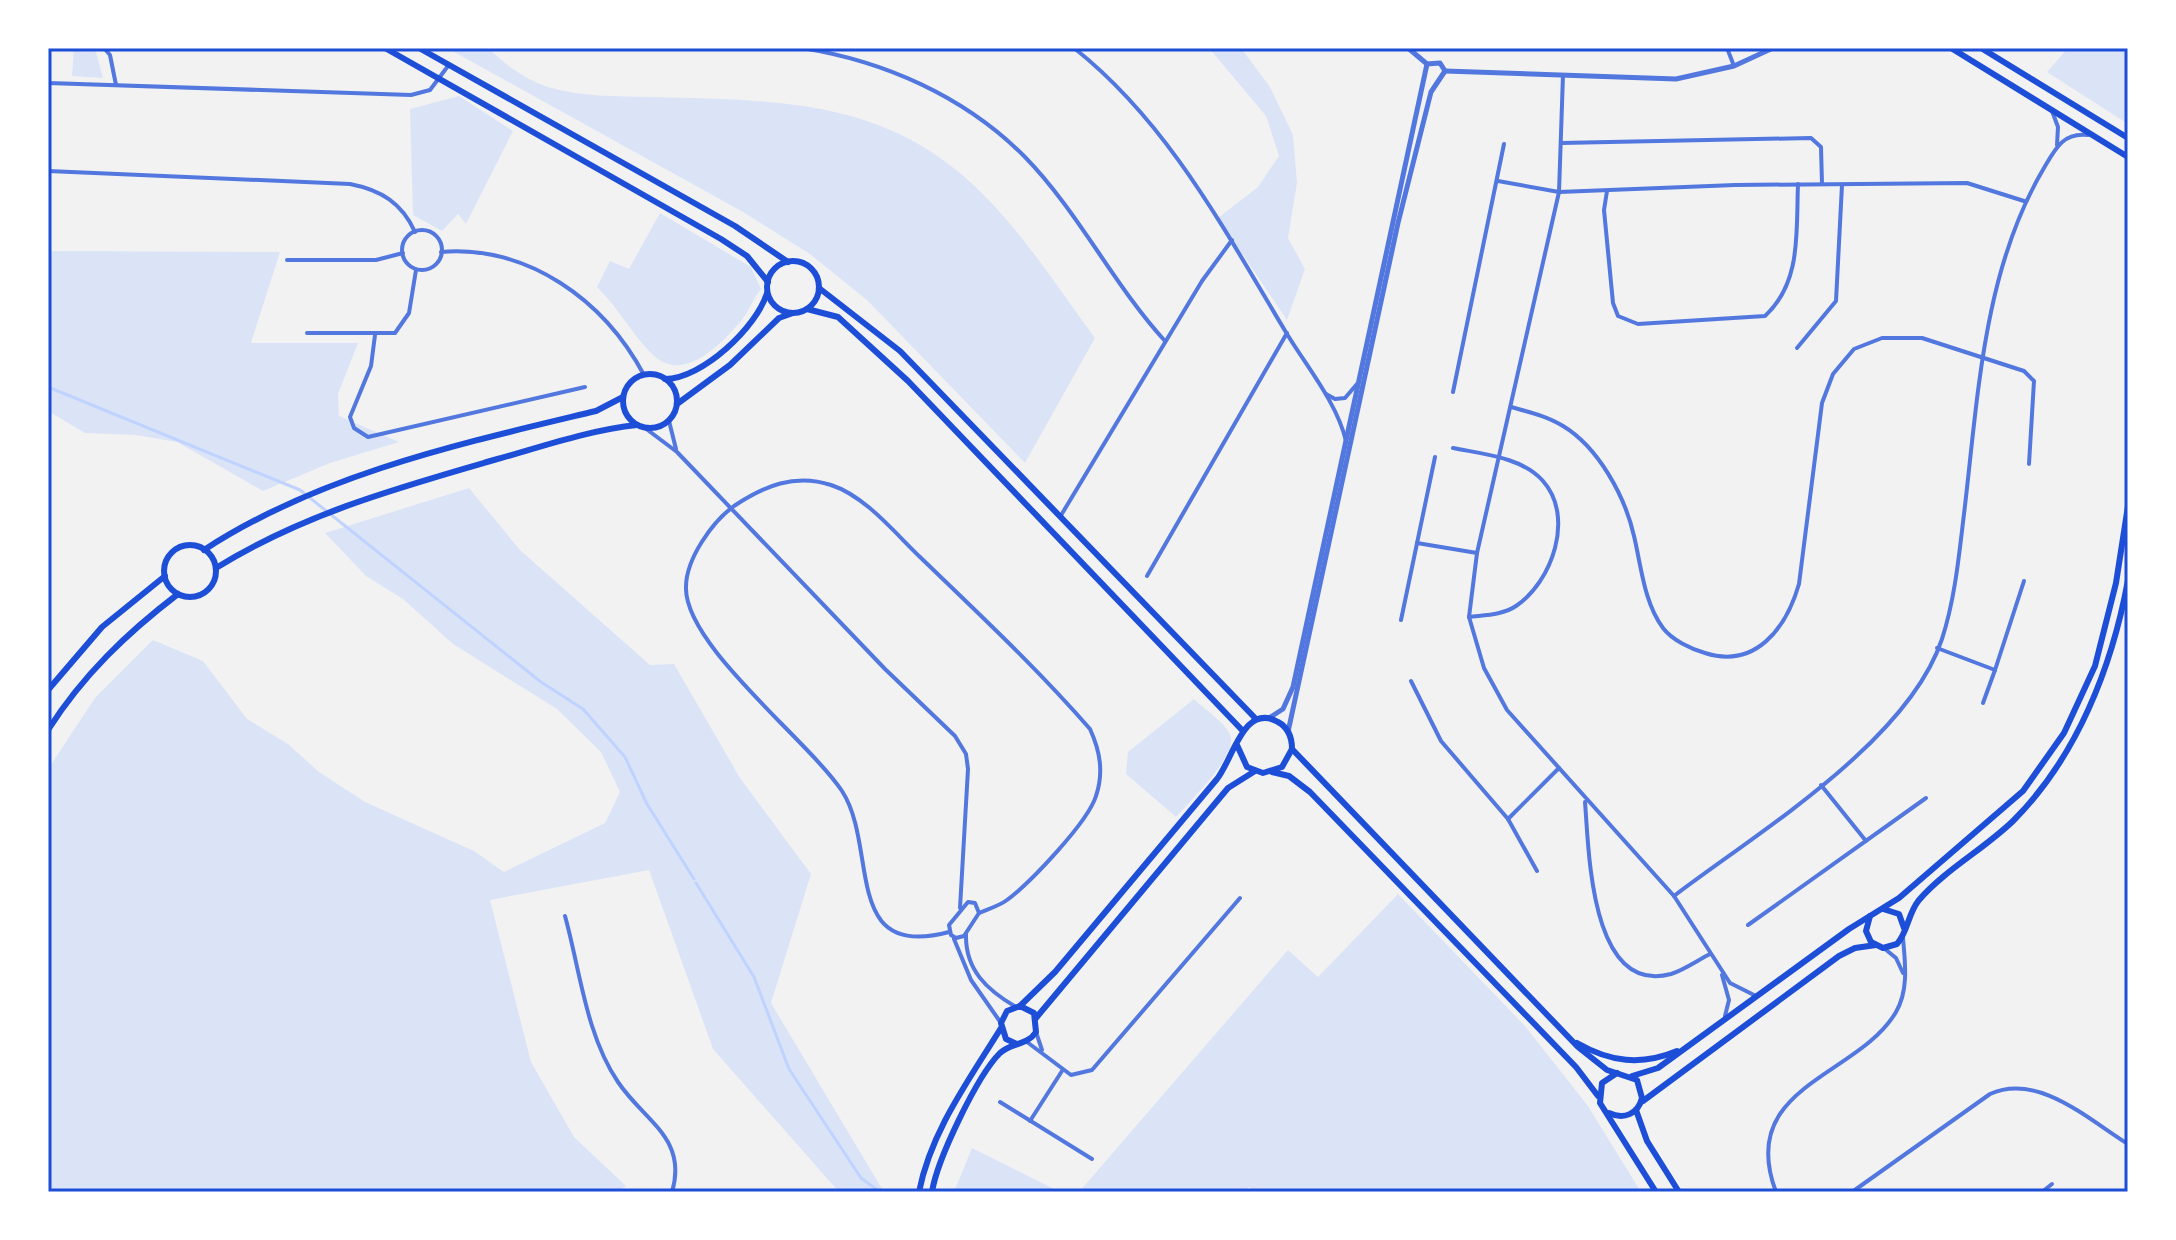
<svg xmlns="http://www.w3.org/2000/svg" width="2176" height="1240" viewBox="0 0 2176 1240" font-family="'IBM Plex Sans',sans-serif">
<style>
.green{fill:#dbe4f7}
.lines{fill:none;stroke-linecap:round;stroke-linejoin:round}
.stream{stroke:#bfd3fe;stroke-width:3}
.minor{stroke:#5277de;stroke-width:4}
.tertiary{stroke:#5277de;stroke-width:5}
.secondary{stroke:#1d4ed8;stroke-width:6}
.neatline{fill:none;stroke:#1d4ed8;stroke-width:3}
</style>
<rect width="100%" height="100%" fill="#f2f2f2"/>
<!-- green -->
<g class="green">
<path d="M74,48H90L96,52L103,78L72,76Z"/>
<path d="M447,48H488C506,65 524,79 548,87C581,97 617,96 650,97C725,99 807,98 878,125C982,164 1032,253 1095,338L1025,463L868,301L810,254L743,212Z"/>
<path d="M1209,48H1241L1270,87L1293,135L1297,183L1288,238L1305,269L1287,320L1218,218L1258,187L1279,156L1266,116Z"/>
<path d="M2068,48H2128V124L2047,72Z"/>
<path d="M459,96L513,131L466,224L458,214L442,231L413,215L410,109Z"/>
<path d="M660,213L751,267L761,289C753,299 749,311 741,321C721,344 684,384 653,355C632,335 619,308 597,287L610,261L629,269Z"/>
<path d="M48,251L280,252L251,343H358L338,394L339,416L399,442L330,463L263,491L177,442L136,435L85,433L48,411Z"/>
<path d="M469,488L520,550L650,665L674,664L740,778L811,874L771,1003L884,1192H839L713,1049L649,870L490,900L531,1062L574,1137L626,1186L616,1192H48V769L95,698L153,640L203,661L247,719L288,744L319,772L365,802L474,851L504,872L605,823L620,792L601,752L557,709L453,644L403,599L366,576L325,533Z"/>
<path d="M1194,699C1204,709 1225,722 1230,735C1239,754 1189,802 1176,817L1126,774L1128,752Z"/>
<path d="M1398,894L1525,1026L1588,1106L1641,1192H1255L1249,1187L1243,1192H1079L1288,950L1318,977Z"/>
<path d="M972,1148L1060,1192H954Z"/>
</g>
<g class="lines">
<!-- stream -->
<g class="stream">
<path d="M48,387L300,490L541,682L583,709L625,757L647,804L694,879"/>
<path d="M696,883L754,977L789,1069L861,1178L880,1192"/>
</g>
<!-- minor -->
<g class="minor">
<path d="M104,48L110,55L116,85"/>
<path d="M802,48C884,61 964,96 1024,156C1078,211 1113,284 1165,341"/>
<path d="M1074,48C1169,123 1226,233 1287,334C1307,367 1337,403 1346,441"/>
<path d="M1727,48L1734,66"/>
<path d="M1563,75L1559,192L1477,553L1469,617L1484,668L1507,710L1674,896L1730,983L1756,996"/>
<path d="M48,83L411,95L430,90L448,66"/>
<path d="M2052,111L2058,127L2057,145"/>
<path d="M1561,143L1811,138L1821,147L1822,184"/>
<path d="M48,171L350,184C381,190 402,203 415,232"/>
<path d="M1498,181L1559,192L1735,185L1967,183L2024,201"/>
<path d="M1607,191L1604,210L1613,303L1618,316L1638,324L1765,316C1802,282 1796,231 1798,184"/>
<circle cx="422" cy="250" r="20"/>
<path d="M441,252C528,245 604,300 644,375"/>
<path d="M287,260H376L403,253"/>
<path d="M307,333H395L409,313L416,270"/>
<path d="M375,335L371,366L350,417L354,428L368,437L585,387"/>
<path d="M1797,348L1836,301L1842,185"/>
<path d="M1453,392L1504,144"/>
<path d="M1326,394L1335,399L1345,398L1357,384"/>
<path d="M1511,407C1529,412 1547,416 1563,426C1598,447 1625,496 1634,536C1641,565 1644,603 1663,628C1672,640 1691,649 1705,653C1755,669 1786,629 1799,584L1822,403L1833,374L1854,349L1882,338H1922L2024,371L2034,381L2029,464"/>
<path d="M669,421L676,449"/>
<path d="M645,428L677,452L885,669L955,736L966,754L968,769L960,908"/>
<path d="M1453,448C1482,454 1522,457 1543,481C1575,517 1552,582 1516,606C1503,615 1484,615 1469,617"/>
<path d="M1060,517L1202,281L1232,240"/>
<path d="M1417,543L1477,553"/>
<path d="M1147,576L1287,333"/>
<path d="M1401,620L1435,457"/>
<path d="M1937,648L1995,670L2024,581"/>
<path d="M1411,681L1441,741L1508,819L1537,871"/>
<path d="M1983,703L1995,670"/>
<path d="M1821,785L1866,841"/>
<path d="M1585,802C1589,850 1590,996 1671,974C1684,970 1698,960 1710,954"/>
<path d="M1508,819L1559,768"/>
<path d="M1674,896C1758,832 1908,742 1942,639C1955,599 1959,555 1964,514C1978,398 1983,270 2044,168C2055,149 2063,132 2088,135"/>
<path d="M968,902L975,903L979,913L964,936L956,938L951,935L949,925Z"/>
<path d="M565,916C580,970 586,1035 618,1082C644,1121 688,1138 672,1192"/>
<path d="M1748,925L1926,798"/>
<path d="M949,932C841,961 879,848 842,791C808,740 684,645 686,587C686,559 712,522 734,506C764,486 795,473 831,485C865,496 894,532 920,557C978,613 1037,668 1090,729C1100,751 1104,772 1096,796C1088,822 1030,883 1007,900C999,906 988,909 979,913"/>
<path d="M966,934C965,970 987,990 1016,1007"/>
<path d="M954,939L971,980L1001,1023"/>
<path d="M1885,949L1896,958L1903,973"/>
<path d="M1722,975L1729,1000L1725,1016"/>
<path d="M1036,1032L1042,1050"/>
<path d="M1027,1042L1071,1075L1092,1070L1240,898"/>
<path d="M1000,1102L1092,1159"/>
<path d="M1030,1121L1062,1071"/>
<path d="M1776,1192C1736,1086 1858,1077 1896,1012C1909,990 1905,962 1903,938"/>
<path d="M1852,1192L1990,1094C2038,1072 2089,1120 2128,1144"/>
<path d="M2042,1192L2052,1184"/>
</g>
<!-- tertiary -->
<g class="tertiary">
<path d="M1408,48L1427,64"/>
<path d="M1427,64L1440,63L1445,71"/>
<path d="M1445,71L1676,79L1734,66L1773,48"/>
<path d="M1269,718L1283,709L1293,687L1427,64"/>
<path d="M1288,732L1398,223L1431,92L1445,71"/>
</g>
<!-- secondary -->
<g class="secondary">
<path d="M385,48L721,239L747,256L768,282"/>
<path d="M419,48L735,226L788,262"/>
<path d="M1951,48L2128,157"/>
<path d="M1981,48L2128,138"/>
<circle cx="793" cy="287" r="26"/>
<path d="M819,288L900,351L1256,719"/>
<path d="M807,309L838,317L908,381L1242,730"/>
<circle cx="650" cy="401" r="27"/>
<path d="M665,379C702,379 757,327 767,293"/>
<path d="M677,404L730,365L779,318L793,313"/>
<circle cx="190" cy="571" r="26"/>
<path d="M204,550C320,474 463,443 596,411L623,397"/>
<path d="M216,568C303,514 397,488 494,460C541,447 589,430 637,425"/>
<path d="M48,690L102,627L165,576"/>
<path d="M48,730C83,675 127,633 178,594"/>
<path d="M1292,749L1578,1047L1607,1070L1637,1080L1642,1098C1638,1114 1624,1120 1609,1113"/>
<path d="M1272,772L1289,776L1310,792L1576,1067L1598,1096"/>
<path d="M1883,909L1899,914L1904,928"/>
<path d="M1870,916L1866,931L1871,942L1883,948L1897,944C1908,932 1908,913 1919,900C1945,870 1984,849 2013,821C2077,757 2112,667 2128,580"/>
<path d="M1020,1006L1055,972L1217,779C1233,759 1244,702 1278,722C1289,728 1292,738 1292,749L1282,767L1263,773L1247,767L1237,745"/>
<path d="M1036,1018L1228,788L1255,771"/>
<path d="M1577,1043C1610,1062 1641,1066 1677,1051"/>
<path d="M1617,1073L1602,1083L1600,1103L1656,1192"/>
<path d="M1632,1076L1658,1068L1849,929L1899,898L2023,791L2064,733L2095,666L2116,583L2128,506"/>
<path d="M1643,1101L1839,956L1855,948L1876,945"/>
<path d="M1636,1110L1647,1141L1679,1192"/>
<path d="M919,1192C931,1131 969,1080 1001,1028"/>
<path d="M932,1192C937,1160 977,1076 1000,1053C1012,1042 1027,1046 1036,1032L1034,1013L1020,1006L1007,1011L1001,1023L1006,1039L1017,1044"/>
</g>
</g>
<!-- border -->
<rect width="2176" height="1240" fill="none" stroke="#ffffff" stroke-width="100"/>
<rect x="50" y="50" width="2076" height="1140" class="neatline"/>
</svg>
